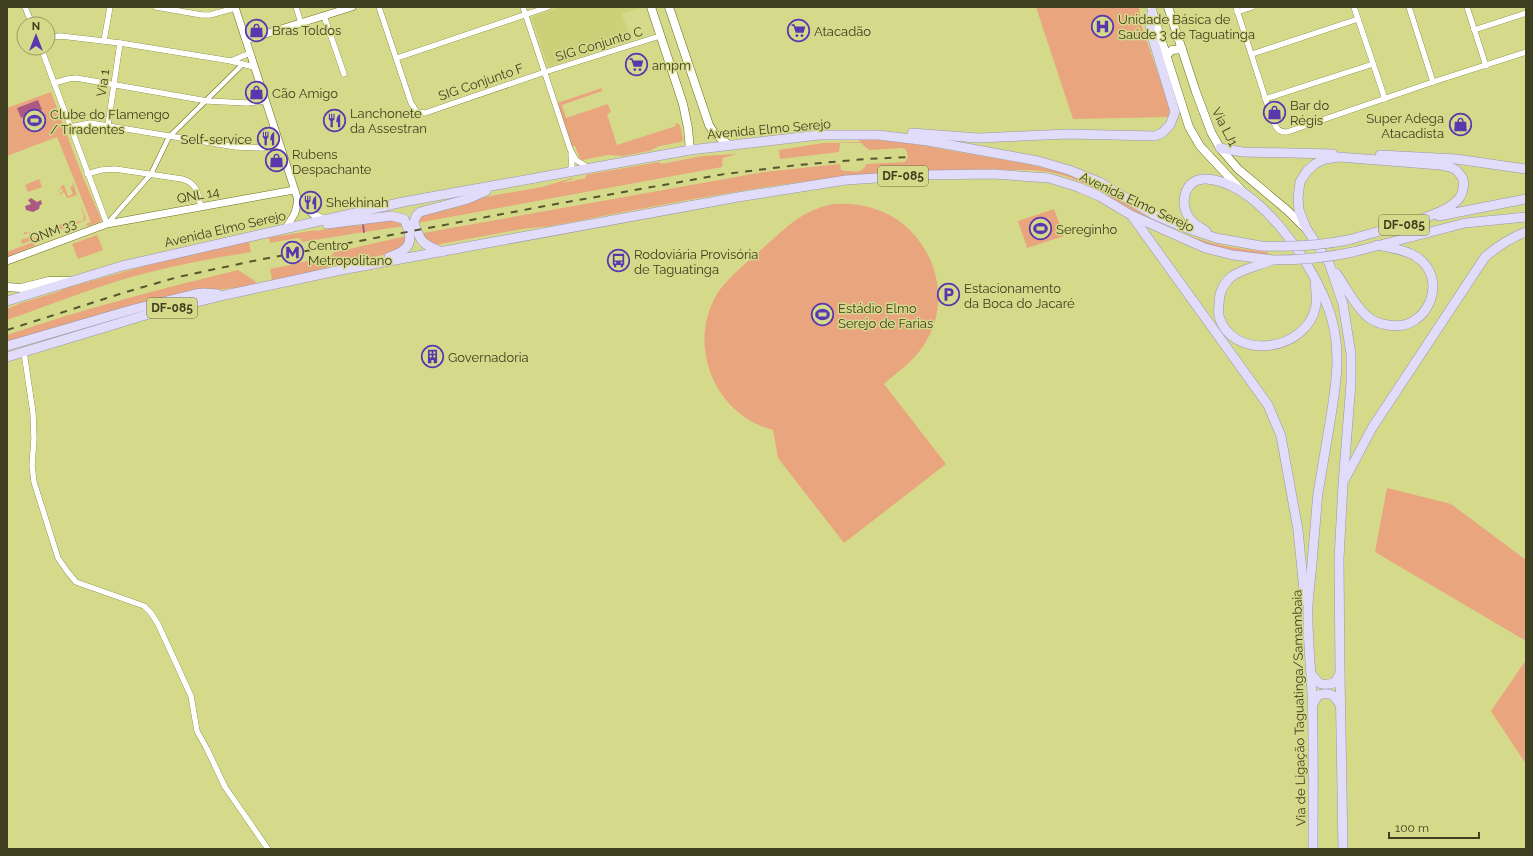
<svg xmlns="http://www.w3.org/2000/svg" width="1533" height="856" viewBox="0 0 1533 856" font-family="Raleway,sans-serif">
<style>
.built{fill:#ccd179}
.green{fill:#e9a57e}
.water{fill:#ad5a82}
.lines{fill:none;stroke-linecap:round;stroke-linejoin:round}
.stream{stroke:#ad5a82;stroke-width:2}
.pedestrian-casing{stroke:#6b6e1c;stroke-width:5.5}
.minor-casing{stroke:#6b6e1c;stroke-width:6}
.tertiary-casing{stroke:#6b6e1c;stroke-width:8}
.secondary-casing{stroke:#6b6e1c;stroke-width:9}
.primary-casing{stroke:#9a95ab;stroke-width:10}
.pedestrian{stroke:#fff;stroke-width:4.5}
.minor{stroke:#fff;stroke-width:5.5}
.tertiary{stroke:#fff;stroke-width:7}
.secondary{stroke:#fff;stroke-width:8}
.primary{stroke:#e0dcfa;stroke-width:9}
.rail{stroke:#54562f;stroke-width:2;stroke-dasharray:7 7;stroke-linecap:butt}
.primary-bridge-casing{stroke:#9a95ab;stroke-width:10;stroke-linecap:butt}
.primary-bridge{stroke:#e0dcfa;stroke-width:9}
.labels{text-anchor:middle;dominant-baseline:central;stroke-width:3;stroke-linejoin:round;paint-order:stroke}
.shield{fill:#d5da8b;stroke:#6b6e3f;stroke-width:1}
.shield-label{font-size:12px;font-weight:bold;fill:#3e3f1f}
.poi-label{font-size:13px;fill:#3e3f1f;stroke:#d5da8b;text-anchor:start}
.street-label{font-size:13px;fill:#3e3f1f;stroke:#d5da8b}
</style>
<rect width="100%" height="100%" fill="#d5da8b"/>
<!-- built -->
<path class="built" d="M560,7H643L622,14L631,40L548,67L531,17Z"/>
<!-- green -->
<g class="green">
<path d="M1036,7H1139L1141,24L1169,106V117L1073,119Z"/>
<path d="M602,88V91L562,105L566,118L608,104L611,112L607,114L617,145L676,126L675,123H676L680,125L683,140L681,142L660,146L649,151L623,156L608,155L583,160L580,159L575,146H572L557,103Z"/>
<path d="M51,92L82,175L101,219L100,222L88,226L86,224L91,222L57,137L7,156V108Z"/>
<path d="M859,139C897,139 933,148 971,154C1007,161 1045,165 1080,179C1108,190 1131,208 1157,222C1191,240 1230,249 1268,252L1267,255C1229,251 1191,242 1157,224C1122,206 1090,180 1050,172C1038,170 1026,170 1013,170C989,169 964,169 939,170C807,174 680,202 550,226L522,229L435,245L418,234L764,172L840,164L841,170C850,171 863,175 866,164L905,162L908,157L906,150L902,148L869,150L861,143H840L839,152L780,159L779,150L823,143L860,142Z"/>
<path d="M737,154L723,158L722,167L417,223V218L424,213L454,208L479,198L542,187L572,178L573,179L564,182V183L586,178L585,175L659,162L661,164L702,156Z"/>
<path d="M39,179L42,187L28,192L25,185Z"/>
<path d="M72,183H73L77,195L67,198L64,192L59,195L60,193L63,191V189L54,192L61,189V186L64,185L68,196L73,194L70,187L73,186Z"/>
<path d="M833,204C850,203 867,205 883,212C930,232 953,292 928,338C918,358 901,369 884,384L946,464L844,543L778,458L773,430C764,427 754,424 746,418C706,391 692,336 717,294C726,279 749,261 762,249C786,228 800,211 833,204Z"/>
<path d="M81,208H82L86,218L84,221L22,244L21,240L30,237L29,233L24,234V232L32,233L33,237L37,238L41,235L50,231L52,232L61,224L83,221L84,215Z"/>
<path d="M1054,209L1064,236L1027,248L1018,221Z"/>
<path d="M397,219L404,226L365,232L364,224Z"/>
<path d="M348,224L363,226L364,232L302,242L301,239L297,238L270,243L269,238L249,242L244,247L249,242L251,252C216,258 180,264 146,273C99,285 53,304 7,320V309L21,303L61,291L63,289L141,267L241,242L316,230L317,231Z"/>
<path d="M97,235L103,250L78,259L72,244Z"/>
<path d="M406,236V241L398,252L333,265L308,273L270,281V280L272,279L270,269L290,265L315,259V260L322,259V257L333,255L332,253L336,252Z"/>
<path d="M33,242L35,246L7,257V252Z"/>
<path d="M238,270L255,281L256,284L241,287L205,291L7,344V335C83,309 160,289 238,270Z"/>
<path d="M1387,488L1451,504L1526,560V641L1375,552Z"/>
<path d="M1526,660V764L1491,711Z"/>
</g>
<!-- water -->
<g class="water">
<path d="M38,100L42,110L21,118L17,108Z"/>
<path d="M31,198L37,202L41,200L42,204L40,205L39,209L33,212L26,210L25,206L31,204L28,200Z"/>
</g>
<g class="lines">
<!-- stream -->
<path class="stream" d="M363,225L364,232"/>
<defs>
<path id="pedestrian" d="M107,224L151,174L169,137L242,65"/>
<g id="minor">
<path d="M25,7L32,24"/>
<path d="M156,7L202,15H210L235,8"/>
<path d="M296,7L301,23"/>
<path d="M379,7L411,103L417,112L425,113L545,72L660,36"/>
<path d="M523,7L570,149L576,160L589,168"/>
<path d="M1236,7L1271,116C1275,125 1276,132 1287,132L1433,82L1526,52"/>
<path d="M1354,7L1385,99"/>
<path d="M1409,7L1433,82"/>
<path d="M1467,7L1486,66"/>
<path d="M1237,12L1252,7"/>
<path d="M324,16L344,74"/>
<path d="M1474,30L1526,13"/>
<path d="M48,37L61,36L120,43L231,61L254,67"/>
<path d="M104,41L110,7"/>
<path d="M41,48L107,224"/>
<path d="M1252,54L1358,19"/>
<path d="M397,58L548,7"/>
<path d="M231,61L250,53"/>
<path d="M54,83L68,79L76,78L207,101L247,103L265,101"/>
<path d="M1265,99L1373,64"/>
<path d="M108,125L120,43"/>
<path d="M70,127L90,123L236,147L262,148L279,145"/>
<path d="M569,172L572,166L571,154"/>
<path d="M87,174L101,170L115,169L182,179C197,183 198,193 201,207"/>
<path d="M24,352L33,413L34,439L32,465L34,482L58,558L67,571L76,582L144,606L151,613L158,624L191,696L197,731L207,749L225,787L268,849"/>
</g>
<g id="tertiary">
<path d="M235,7L298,200L295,213L286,228"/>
<path d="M246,40L352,7"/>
<path d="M298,200L313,214L323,219"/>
<path d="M7,261L107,224L294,190"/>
</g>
<g id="secondary">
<path d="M651,7L683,104L688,128L690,150"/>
<path d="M669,7L709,125L714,133L729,145"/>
<path d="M1151,7L1189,127L1200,146L1243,192"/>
<path d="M1168,7L1196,92L1211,132L1220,148L1238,169L1288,211L1305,228"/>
<path d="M1166,56L1172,50L1182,49"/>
<path d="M7,287L21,288L49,281H69"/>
</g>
<g id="primary">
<path d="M912,133L978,138L1068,134L1155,136L1162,133L1170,125L1175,112L1150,29L1152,12"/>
<path d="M1220,148L1243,152L1333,154"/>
<path d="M1380,155L1456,159L1526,169"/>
<path d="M1132,216L1268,405L1281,436L1298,530L1305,601"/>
<path d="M1439,216L1526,199"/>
<path d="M327,224L391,216L404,219C414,240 412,250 389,257"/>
<path d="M1206,231C1201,228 1194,224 1190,219C1178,203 1185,177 1207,179C1258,183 1309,259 1326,302C1343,343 1337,380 1330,422C1326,445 1322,469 1318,493C1316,512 1315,531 1313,550C1312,569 1309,587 1308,606C1307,636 1311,666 1312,695C1314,746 1313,798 1313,849"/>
<path d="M1348,240L1427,218"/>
<path d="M442,252C422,244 421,243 414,223L416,216L420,212L468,199L486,191"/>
<path d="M1353,252L1465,223L1526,217"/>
<path d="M1270,261C1258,266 1242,269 1231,277C1223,284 1219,294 1219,304C1219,307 1218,312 1219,316C1232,362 1308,352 1316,305C1317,298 1316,291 1315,284"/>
<path d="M1336,273C1346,287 1355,306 1368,317C1374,322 1381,324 1388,325C1428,333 1451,277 1415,256C1404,249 1389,248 1377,245"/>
<path d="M7,301L122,266L403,202L690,150L819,135H878L928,141L1038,161L1069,170L1099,182L1155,215L1184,227L1216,238L1261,246"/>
<path d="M7,346L134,309L195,294L203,293L218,294"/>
<path d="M7,357L149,314L225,295L341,270L738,197L846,180L922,175L993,174L1049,178L1078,187L1099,196L1131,215L1205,248L1233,255L1273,260"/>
<path d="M1345,479L1372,428L1485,257C1498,246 1510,238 1526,232"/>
<path d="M1312,675C1320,685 1321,686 1334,683L1340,674"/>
<path d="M1313,704L1318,695C1331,692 1334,694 1340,705"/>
<path d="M1343,849L1340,674L1339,559L1343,484L1351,383V354L1343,304L1329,263L1306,228L1299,210L1298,198L1300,182L1307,171L1315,164L1325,159L1339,157L1440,165C1452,167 1457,168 1463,179C1464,183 1464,185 1463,189C1461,206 1436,213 1422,219"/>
</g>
</defs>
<!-- pedestrian casing -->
<use href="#pedestrian" class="pedestrian-casing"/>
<!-- minor casing -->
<use href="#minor" class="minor-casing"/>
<!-- tertiary casing -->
<use href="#tertiary" class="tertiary-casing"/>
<!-- secondary casing -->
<use href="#secondary" class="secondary-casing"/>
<!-- primary casing -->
<use href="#primary" class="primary-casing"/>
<!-- pedestrian -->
<use href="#pedestrian" class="pedestrian"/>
<!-- minor -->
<use href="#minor" class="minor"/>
<!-- tertiary -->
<use href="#tertiary" class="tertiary"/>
<!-- secondary -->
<use href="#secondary" class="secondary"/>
<!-- primary -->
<use href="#primary" class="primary"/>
<!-- rail -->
<path class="rail" d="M7,330L126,292L178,277L253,261L545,206L725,174L798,165L866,159L909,157"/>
<defs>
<g id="primary-bridge">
<path d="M1261,246C1290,247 1318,246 1348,240"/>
<path d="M1273,260C1300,260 1326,258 1353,252"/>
</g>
</defs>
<!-- primary-bridge casing -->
<use href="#primary-bridge" class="primary-bridge-casing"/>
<!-- primary-bridge -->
<use href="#primary-bridge" class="primary-bridge"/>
</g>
<!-- icons -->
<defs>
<symbol id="hospital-ring" viewBox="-11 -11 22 22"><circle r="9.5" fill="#d5da8b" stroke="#5a37af" stroke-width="1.5"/><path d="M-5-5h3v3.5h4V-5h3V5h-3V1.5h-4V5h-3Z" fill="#5a37af"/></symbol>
<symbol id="shop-ring" viewBox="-11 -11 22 22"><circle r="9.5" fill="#d5da8b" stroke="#5a37af" stroke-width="1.5"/><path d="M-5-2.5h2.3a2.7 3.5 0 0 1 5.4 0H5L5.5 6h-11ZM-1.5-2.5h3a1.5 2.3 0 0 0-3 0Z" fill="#5a37af"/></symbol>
<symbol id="supermarket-ring" viewBox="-11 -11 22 22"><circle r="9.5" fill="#d5da8b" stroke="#5a37af" stroke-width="1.5"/><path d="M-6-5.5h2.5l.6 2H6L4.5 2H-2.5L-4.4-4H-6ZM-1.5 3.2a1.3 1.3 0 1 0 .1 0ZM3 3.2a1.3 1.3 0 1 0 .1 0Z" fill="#5a37af"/></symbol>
<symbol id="restaurant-ring" viewBox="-11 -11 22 22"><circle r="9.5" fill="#d5da8b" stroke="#5a37af" stroke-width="1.5"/><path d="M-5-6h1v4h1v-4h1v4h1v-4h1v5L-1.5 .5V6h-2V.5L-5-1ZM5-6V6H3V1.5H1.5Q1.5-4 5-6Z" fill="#5a37af"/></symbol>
<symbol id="stadium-ring" viewBox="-11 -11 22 22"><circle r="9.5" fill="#d5da8b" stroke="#5a37af" stroke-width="1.5"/><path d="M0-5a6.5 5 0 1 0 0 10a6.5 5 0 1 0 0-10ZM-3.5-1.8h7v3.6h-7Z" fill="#5a37af"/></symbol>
<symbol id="metro-ring" viewBox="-11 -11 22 22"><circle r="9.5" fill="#d5da8b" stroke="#5a37af" stroke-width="1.5"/><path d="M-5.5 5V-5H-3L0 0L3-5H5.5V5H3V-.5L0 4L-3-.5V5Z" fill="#5a37af"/></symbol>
<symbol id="bus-ring" viewBox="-11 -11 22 22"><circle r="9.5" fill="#d5da8b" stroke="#5a37af" stroke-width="1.5"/><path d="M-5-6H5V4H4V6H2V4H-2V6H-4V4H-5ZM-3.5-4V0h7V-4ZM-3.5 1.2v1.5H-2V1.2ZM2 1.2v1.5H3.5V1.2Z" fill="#5a37af"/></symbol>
<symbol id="parking-ring" viewBox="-11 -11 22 22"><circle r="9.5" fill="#d5da8b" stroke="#5a37af" stroke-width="1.5"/><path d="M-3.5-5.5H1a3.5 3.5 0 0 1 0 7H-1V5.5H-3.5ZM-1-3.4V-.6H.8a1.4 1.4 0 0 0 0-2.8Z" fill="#5a37af"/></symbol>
<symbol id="building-ring" viewBox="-11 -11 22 22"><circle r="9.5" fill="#d5da8b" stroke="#5a37af" stroke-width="1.5"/><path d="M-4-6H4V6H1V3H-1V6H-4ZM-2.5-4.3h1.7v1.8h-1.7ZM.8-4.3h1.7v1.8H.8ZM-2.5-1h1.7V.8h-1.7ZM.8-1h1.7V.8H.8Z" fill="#5a37af"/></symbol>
</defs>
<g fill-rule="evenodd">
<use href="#hospital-ring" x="1090" y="14" width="25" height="25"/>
<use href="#shop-ring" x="244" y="18" width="25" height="25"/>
<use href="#supermarket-ring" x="786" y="18" width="25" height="25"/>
<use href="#supermarket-ring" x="624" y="52" width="25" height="25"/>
<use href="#shop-ring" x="244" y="80" width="25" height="25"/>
<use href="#shop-ring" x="1262" y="100" width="25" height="25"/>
<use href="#restaurant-ring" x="322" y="108" width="25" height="25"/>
<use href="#stadium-ring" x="22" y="108" width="25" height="25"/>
<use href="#shop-ring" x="1448" y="112" width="25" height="25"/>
<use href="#restaurant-ring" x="256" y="126" width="25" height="25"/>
<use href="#shop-ring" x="264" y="148" width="25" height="25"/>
<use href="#restaurant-ring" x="298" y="190" width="25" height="25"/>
<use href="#stadium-ring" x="1028" y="216" width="25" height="25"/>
<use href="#metro-ring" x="280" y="240" width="25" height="25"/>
<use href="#bus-ring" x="606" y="248" width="25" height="25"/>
<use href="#parking-ring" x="936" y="282" width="25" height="25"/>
<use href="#stadium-ring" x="810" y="302" width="25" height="25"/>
<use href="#building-ring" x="420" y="344" width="25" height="25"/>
</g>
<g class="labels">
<!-- shield labels -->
<g class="shield">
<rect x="878" y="166" width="50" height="20" rx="3"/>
<rect x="1379" y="215" width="50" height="20" rx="3"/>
<rect x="147" y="298" width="50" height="20" rx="3"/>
</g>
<g class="shield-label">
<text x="903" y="176">DF-085</text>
<text x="1404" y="225">DF-085</text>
<text x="172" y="308">DF-085</text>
</g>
<!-- poi labels -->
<g class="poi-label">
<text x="1118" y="19">Unidade Básica de<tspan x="1118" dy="15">Saúde 3 de Taguatinga</tspan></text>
<text x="272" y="30">Bras Toldos</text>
<text x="814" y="31">Atacadão</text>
<text x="652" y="65">ampm</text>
<text x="272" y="93">Cão Amigo</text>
<text x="1290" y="105">Bar do<tspan x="1290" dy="15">Régis</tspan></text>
<text x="350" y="113">Lanchonete<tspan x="350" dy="15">da Assestran</tspan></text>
<text x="50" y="114">Clube do Flamengo<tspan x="50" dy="15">/ Tiradentes</tspan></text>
<text x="1444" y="118" text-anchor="end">Super Adega<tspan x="1444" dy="15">Atacadista</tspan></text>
<text x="252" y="139" text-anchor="end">Self-service</text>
<text x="292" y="154">Rubens<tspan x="292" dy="15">Despachante</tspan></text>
<text x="326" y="202">Shekhinah</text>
<text x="1056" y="229">Sereginho</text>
<text x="308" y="245">Centro<tspan x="308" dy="15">Metropolitano</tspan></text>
<text x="634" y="254">Rodoviária Provisória<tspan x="634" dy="15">de Taguatinga</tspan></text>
<text x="964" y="288">Estacionamento<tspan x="964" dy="15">da Boca do Jacaré</tspan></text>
<text x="838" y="308">Estádio Elmo<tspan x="838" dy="15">Serejo de Farias</tspan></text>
<text x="448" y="357">Governadoria</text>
</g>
<!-- street labels -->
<g class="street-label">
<text transform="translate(599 44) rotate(-17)">SIG Conjunto C</text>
<text transform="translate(481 82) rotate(-19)">SIG Conjunto F</text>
<text transform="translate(103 83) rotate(-82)">Via 1</text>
<text transform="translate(1225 127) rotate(63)">Via LJ1</text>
<text transform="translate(769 129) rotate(-5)">Avenida Elmo Serejo</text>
<text transform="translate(198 195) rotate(-10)">QNL 14</text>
<text transform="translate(1137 202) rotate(25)">Avenida Elmo Serejo</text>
<text transform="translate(225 229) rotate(-13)">Avenida Elmo Serejo</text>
<text transform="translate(53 231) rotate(-20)">QNM 33</text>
<text transform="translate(1299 708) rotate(-91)">Via de Ligação Taguatinga/Samambaia</text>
</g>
</g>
<!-- border -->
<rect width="1533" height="856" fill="none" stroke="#3e3f1f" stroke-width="16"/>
<!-- north arrow -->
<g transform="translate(36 36)"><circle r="19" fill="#d5da8b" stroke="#999c60"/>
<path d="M0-3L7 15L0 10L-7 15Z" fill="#5a37af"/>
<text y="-6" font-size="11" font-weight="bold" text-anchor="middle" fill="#3e3f1f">N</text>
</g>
<!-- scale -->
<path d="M1389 832v6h90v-6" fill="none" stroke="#3e3f1f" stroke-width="2"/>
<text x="1395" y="832" font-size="12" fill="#3e3f1f" stroke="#d5da8b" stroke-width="3" paint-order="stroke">100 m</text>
</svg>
